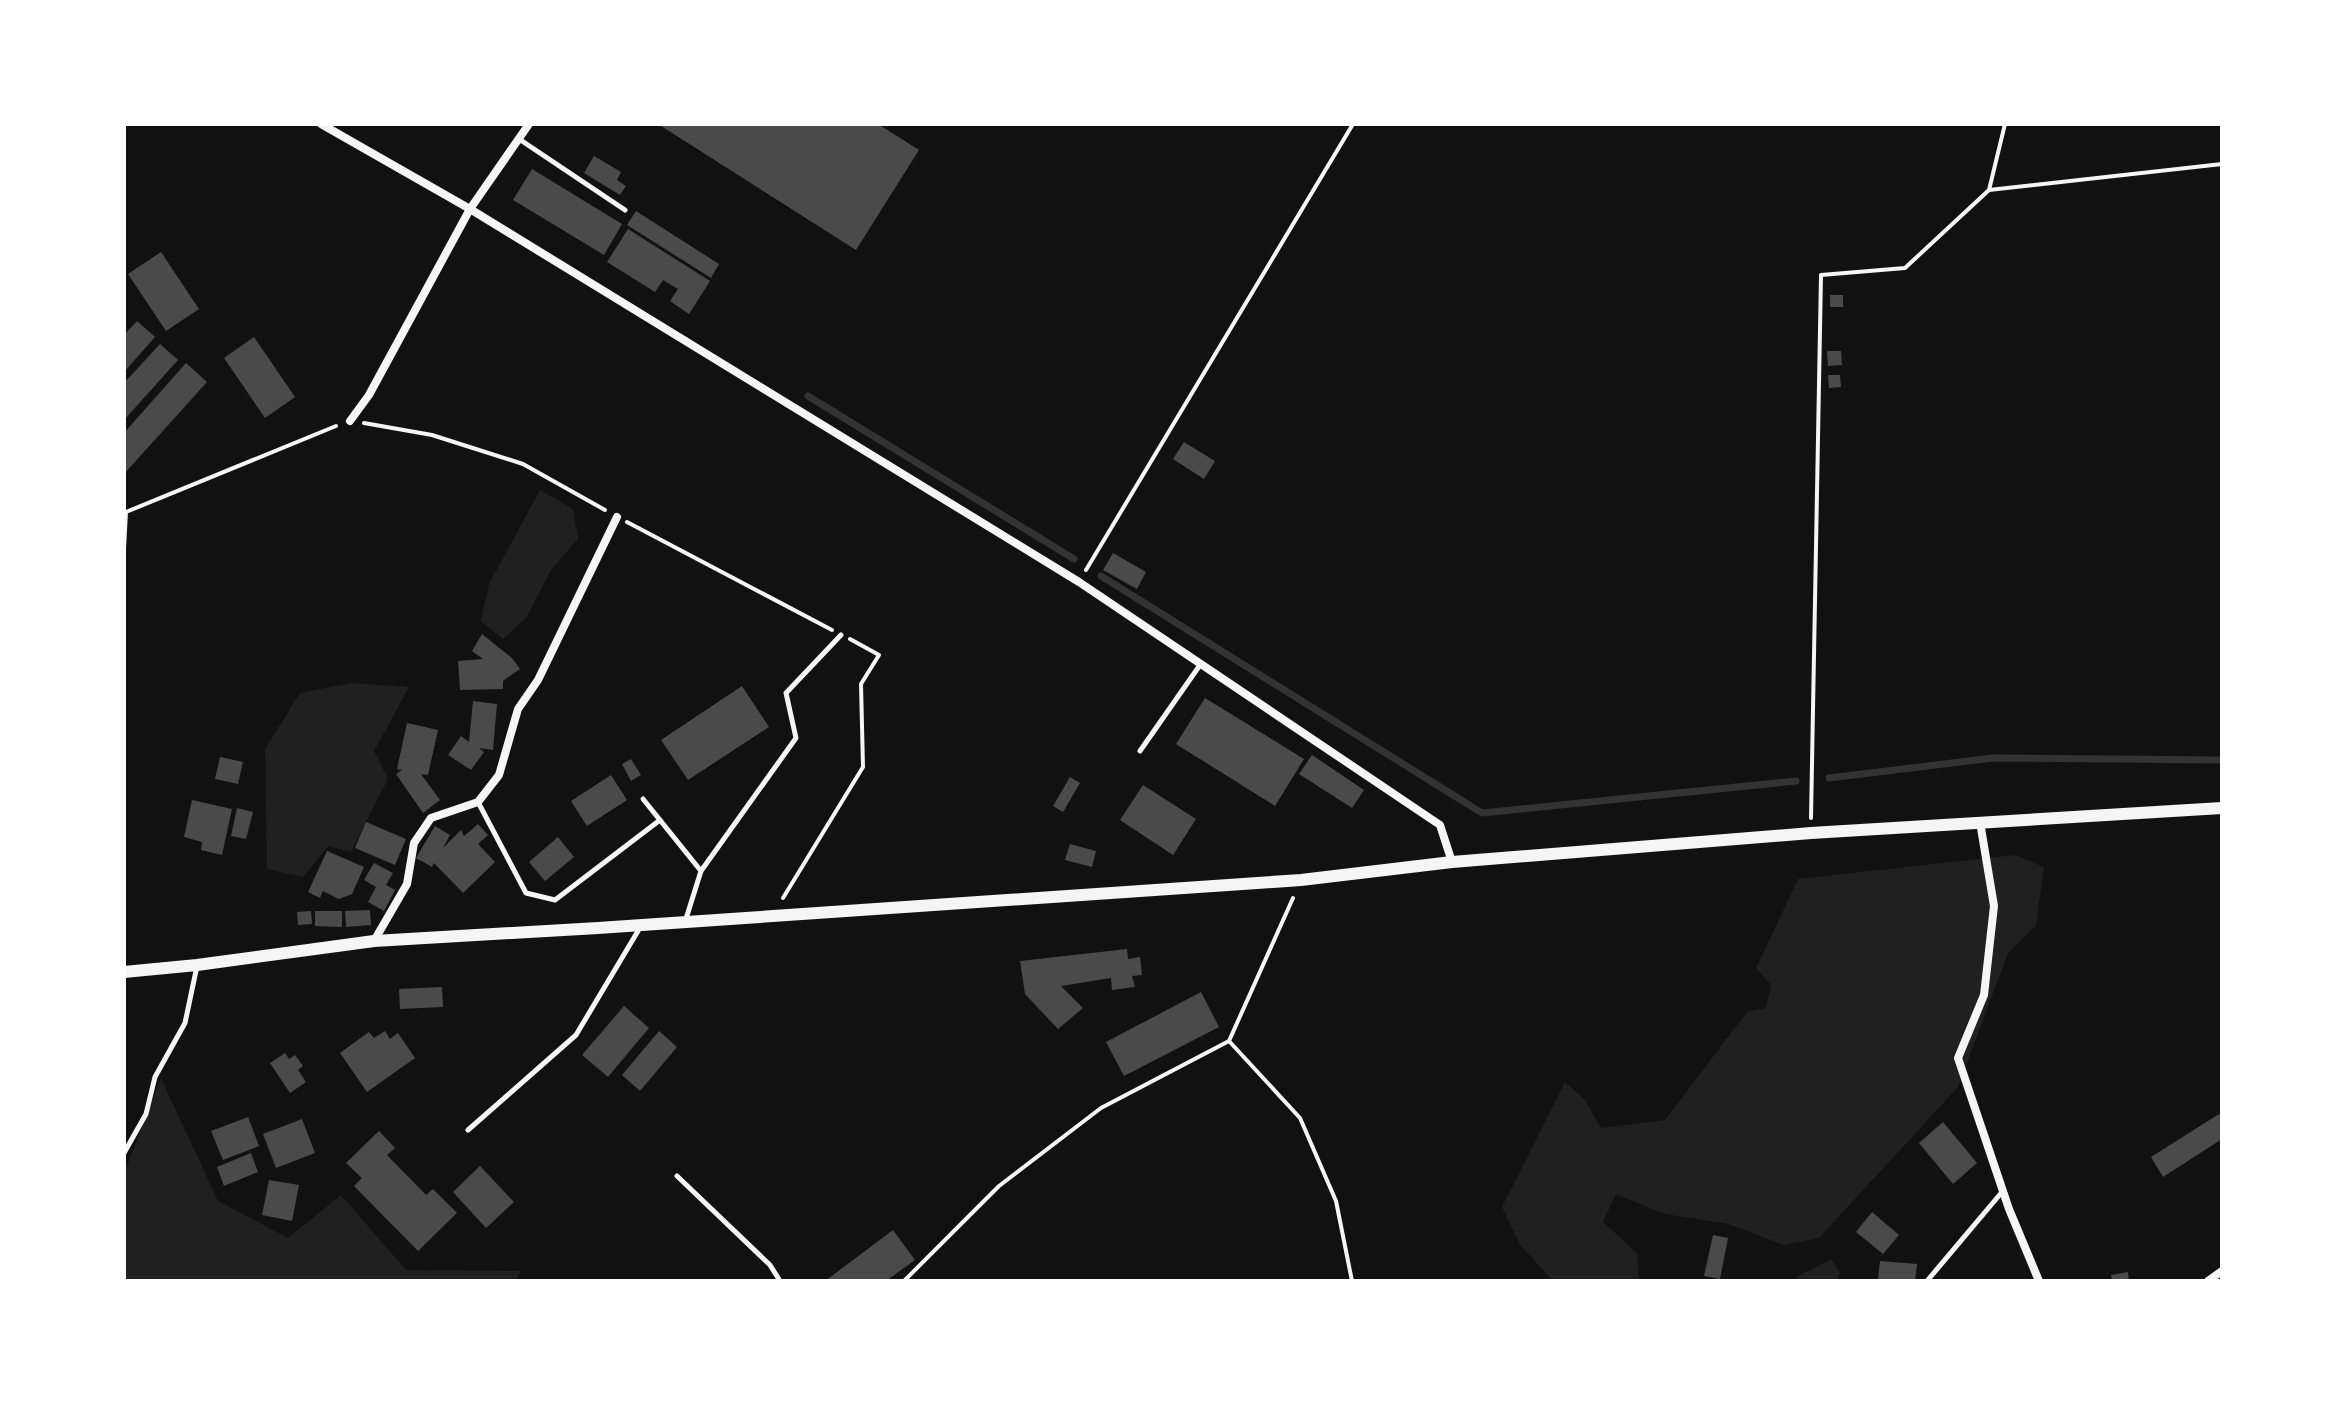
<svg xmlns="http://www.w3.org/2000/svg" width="2346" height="1405" viewBox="0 0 2346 1405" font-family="Montserrat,sans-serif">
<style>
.green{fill:#202020}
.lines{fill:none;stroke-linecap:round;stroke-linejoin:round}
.stream{stroke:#333;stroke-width:7}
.building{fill:#4a4a4a}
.path{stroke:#f5f5f5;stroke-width:4}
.service{stroke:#f5f5f5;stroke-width:5}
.minor{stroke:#f5f5f5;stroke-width:8}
.tertiary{stroke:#f5f5f5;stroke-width:12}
</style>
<rect width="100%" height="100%" fill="#111"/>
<!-- green -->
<g class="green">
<path d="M540,490L573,509L578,539L551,570L526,618L503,639L481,621L489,584Z"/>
<path d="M351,683L409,687L374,751L388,779L351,852L328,846L303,877L267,869L265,749L300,693Z"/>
<path d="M2015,855L2044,867L2036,925L2008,953L1958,1087L1819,1238L1784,1245L1728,1224L1665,1214L1616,1194L1603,1222L1637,1253L1639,1281H1553L1520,1245L1502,1207L1565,1082L1584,1099L1601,1128L1665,1120L1747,1012L1766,1008L1771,985L1756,968L1798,879Z"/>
<path d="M161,1078L218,1201L288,1238L341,1195L406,1270L521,1271L515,1281H124V1174Z"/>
<path d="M1831,1259L1840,1273L1837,1281H1797L1798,1276Z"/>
</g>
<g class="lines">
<!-- stream -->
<g class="stream">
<path d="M808,396L1074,559"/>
<path d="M1101,576L1482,813L1796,781"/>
<path d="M1829,778L1993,758L2222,760"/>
</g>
</g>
<!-- building -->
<g class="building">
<path d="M658,124H878L919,150L856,250Z"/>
<path d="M594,156L621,172L617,180L626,186L620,195L584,173Z"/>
<path d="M532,169L622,224L604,255L513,200Z"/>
<path d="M636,211L719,264L711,278L627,225Z"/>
<path d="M628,229L710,281L689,314L670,301L678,289L663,280L655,292L607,262Z"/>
<path d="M161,252L199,309L166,331L128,274Z"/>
<rect x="1830" y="295" width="13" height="12"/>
<path d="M137,321L155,337L124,372V335Z"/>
<path d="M254,337L295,397L265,418L224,358Z"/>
<path d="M160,344L178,360L124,420V383Z"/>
<path d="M1827,351H1841L1842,365L1828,366Z"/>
<path d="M186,363L207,382L124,474V433Z"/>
<path d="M1828,375H1840L1841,387L1829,388Z"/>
<path d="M1184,442L1215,461L1204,479L1173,459Z"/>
<path d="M1113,553L1146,572L1137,589L1103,570Z"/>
<path d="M482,634L512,658L520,669L503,681V689L460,690L458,661L483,659L472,651Z"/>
<path d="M742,686L769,727L688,780L661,740Z"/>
<path d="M1205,698L1304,759L1275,806L1176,744Z"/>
<path d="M473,701L497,704L493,750L479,748L484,752L471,770L448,755L461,736L469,742Z"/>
<path d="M407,723L438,730L428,775L421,774L440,800L423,813L396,774L402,770L397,769Z"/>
<path d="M1312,755L1364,790L1352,808L1299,774Z"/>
<path d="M220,757L243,762L238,784L215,779Z"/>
<path d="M631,759L641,775L631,781L622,764Z"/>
<path d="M611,775L627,800L587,826L571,801Z"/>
<path d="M1070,777L1080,783L1063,812L1053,806Z"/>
<path d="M1143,785L1196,819L1173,855L1120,820Z"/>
<path d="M192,800L232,809L222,855L201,850L202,842L184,837Z"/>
<path d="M237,808L253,812L246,839L231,836Z"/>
<path d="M366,822L406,839L395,865L355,848Z"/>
<path d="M478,824L488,835L478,844L495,862L463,893L434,863L432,867L416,858L435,826L450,835L443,848L461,830L464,836Z"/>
<path d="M558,837L574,857L545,881L529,862Z"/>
<path d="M1070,844L1096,851L1092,867L1065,860Z"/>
<path d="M327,851L364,867L352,894L339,899L323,891L320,898L308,892Z"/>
<path d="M374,863L393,873L386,885L395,890L384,911L368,902L376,887L364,880Z"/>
<path d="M370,910L371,925L346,927L345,911Z"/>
<path d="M311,911L312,924L298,925L297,912Z"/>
<path d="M315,911H342V927L315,926Z"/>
<path d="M1127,949L1128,959L1140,957L1142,975L1132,976L1135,987L1112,990L1111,978L1061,986L1083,1008L1058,1029L1025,994L1020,961Z"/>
<path d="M442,987L443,1007L400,1009L399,989Z"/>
<path d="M1201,992L1219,1027L1124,1076L1106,1042Z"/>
<path d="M624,1006L649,1028L608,1077L582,1055Z"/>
<path d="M385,1031L390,1039L398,1033L415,1058L367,1092L340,1053L369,1032L374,1038Z"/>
<path d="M659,1031L677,1047L640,1091L622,1075Z"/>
<path d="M285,1053L289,1059L295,1055L303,1066L298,1070L306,1082L290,1093L270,1063Z"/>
<path d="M2219,1114L2222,1119V1139L2163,1177L2151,1157Z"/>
<path d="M248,1117L259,1146L223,1160L211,1131Z"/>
<path d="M302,1119L315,1153L276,1168L263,1134Z"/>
<path d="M1943,1122L1977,1163L1953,1184L1919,1143Z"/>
<path d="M379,1131L395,1148L387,1155L426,1195L433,1189L457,1213L418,1251L354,1186L362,1178L346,1163Z"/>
<path d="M251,1153L258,1172L224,1186L217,1167Z"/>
<path d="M480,1166L514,1202L486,1228L453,1192Z"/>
<path d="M269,1180L299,1185L292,1221L262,1215Z"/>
<path d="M1872,1212L1899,1235L1883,1254L1856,1232Z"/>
<path d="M893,1230L915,1260L886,1281H825Z"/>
<path d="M1713,1235L1728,1238L1720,1279L1704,1276Z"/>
<path d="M1880,1261L1917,1264L1915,1281L1878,1280Z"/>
<path d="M2128,1272L2129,1281H2112L2111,1275Z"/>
</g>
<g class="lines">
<!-- path -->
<g class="path">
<path d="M1989,190L2005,124"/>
<path d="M364,423L432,435L523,464L605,510"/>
<path d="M627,522L832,630"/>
<path d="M124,549L126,512L336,426"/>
<path d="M1086,570L1353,124"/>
<path d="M1811,818L1821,275L1905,268L1989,190L2222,164"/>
<path d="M783,898L863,767L861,684L879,655L850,639"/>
<path d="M1229,1041L1293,898"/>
<path d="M904,1281L999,1186L1101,1108L1229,1041L1300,1118L1336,1201L1352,1281"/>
</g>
<!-- service -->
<g class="service">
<path d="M519,139L625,210"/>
<path d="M1140,751L1200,665"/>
<path d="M643,799L701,871L685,922"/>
<path d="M478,802L526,893L555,900L660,820"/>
<path d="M701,871L796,738L786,693L841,635"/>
<path d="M468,1130L576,1035L641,926"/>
<path d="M124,1153L146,1114L155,1077L185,1023L197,966"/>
<path d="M677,1176L770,1265L780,1281"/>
<path d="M1927,1281L2002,1192"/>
</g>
<!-- minor -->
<g class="minor">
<path d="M321,124L470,209L1079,582L1440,825L1452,862"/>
<path d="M350,421L369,395L470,209L529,124"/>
<path d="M1980,822L1994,906L1984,995L1958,1058L2009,1209L2039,1281"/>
<path d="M374,941L407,884L414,843L431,818L478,802L499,775L518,709L538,680L617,517"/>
<path d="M2208,1281L2222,1271"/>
</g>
<!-- tertiary -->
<path class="tertiary" d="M124,972L197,965L374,941L598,928L1301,880L1452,862L1811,833L2222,808"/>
</g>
<!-- border -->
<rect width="2346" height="1405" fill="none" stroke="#ffffff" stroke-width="252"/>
</svg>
